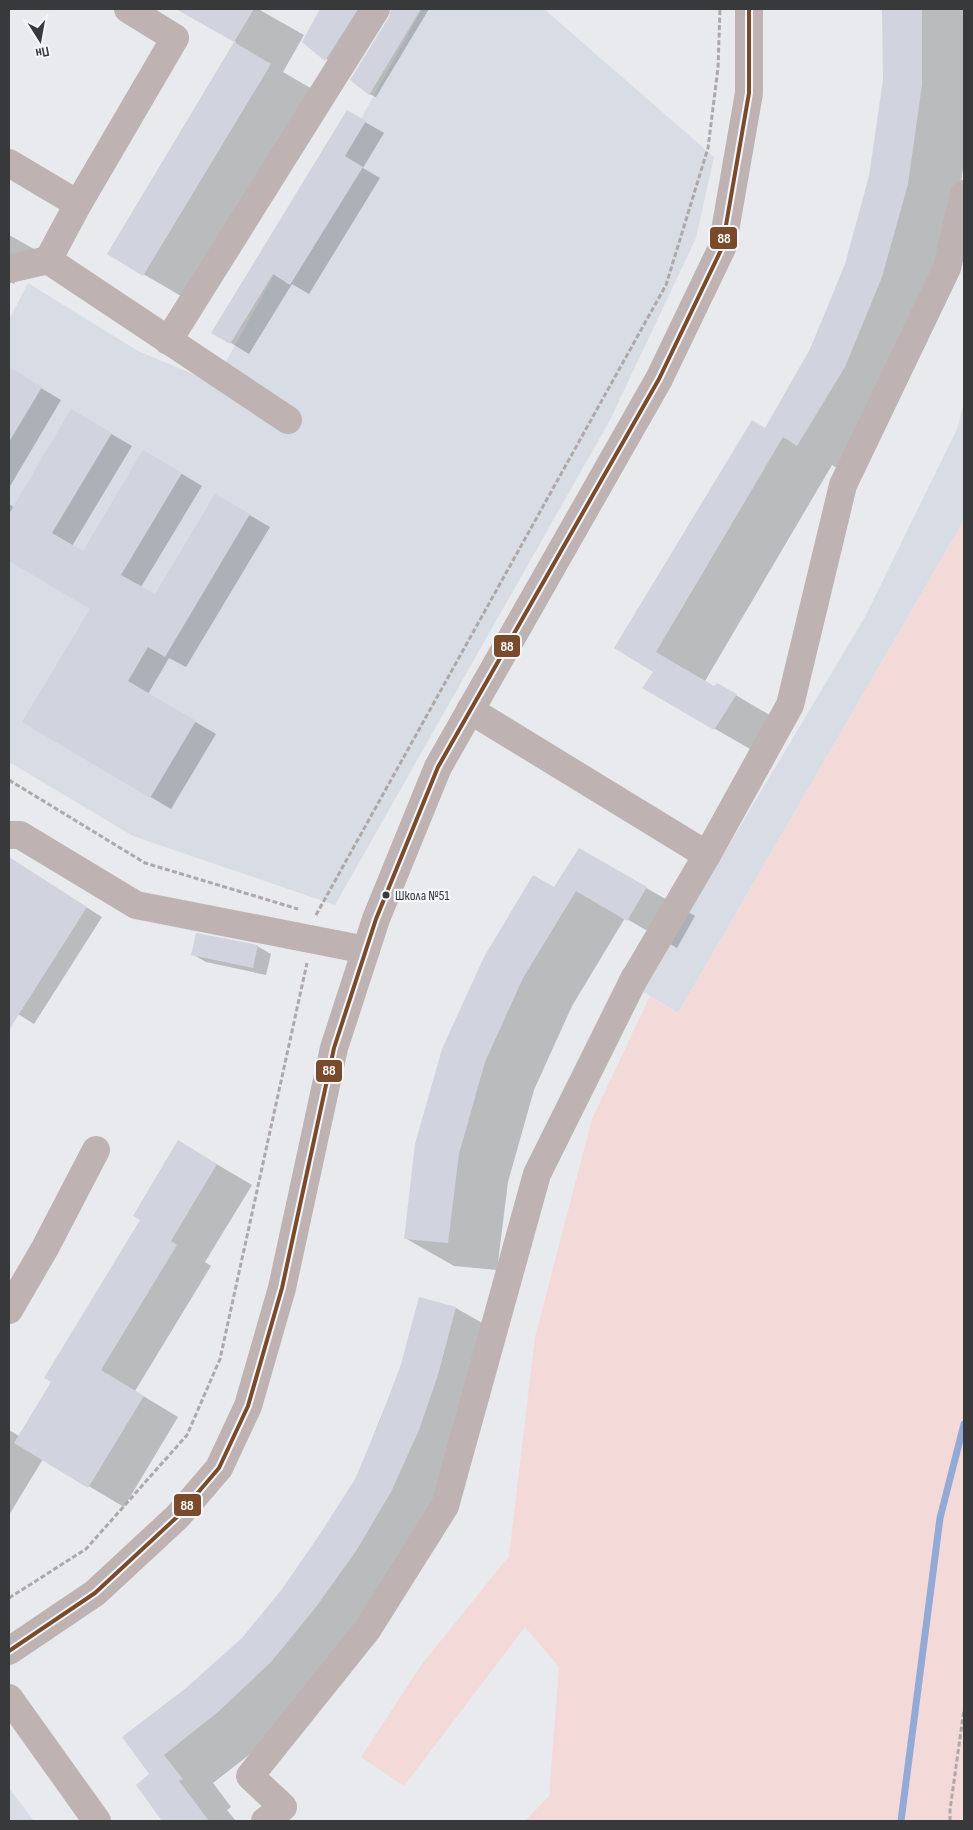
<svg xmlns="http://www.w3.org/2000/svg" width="973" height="1830" viewBox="0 0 973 1830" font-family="'Sofia Sans Condensed',sans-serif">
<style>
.built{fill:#d8dce5}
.green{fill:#f3dad8}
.shadow{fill:#0003}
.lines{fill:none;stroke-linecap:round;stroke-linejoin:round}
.stream{stroke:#93aad7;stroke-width:7}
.building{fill:#d1d4de}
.path{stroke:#aea8a8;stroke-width:3;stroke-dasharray:5 2.5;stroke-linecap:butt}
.minor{stroke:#beb3b2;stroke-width:28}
.bus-1-casing{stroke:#f3f6fd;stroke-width:8}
.bus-1{stroke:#7a4b2a;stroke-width:4}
.bus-dot{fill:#37393b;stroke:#f3f6fd;stroke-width:2}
.labels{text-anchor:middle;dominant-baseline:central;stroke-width:4.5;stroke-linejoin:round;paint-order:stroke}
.bus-label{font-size:14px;fill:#37393b;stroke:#f3f6fd;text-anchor:start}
.line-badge{stroke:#f3f6fd;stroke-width:2}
.badge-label{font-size:14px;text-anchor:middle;font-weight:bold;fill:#fff}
</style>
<rect width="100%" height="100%" fill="#e8eaed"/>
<!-- built -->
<g class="built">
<path d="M422,9H544L714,157L696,238L610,420L335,905L133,836L9,762V320L28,283L138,351L214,383Z"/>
<path d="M964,403V520L678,1013L642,991L865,617L957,429Z"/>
<path d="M9,1788L34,1821H9Z"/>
</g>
<!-- green -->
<path class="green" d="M964,520V1821H525L549,1796L559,1667L525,1627L404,1786L361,1757L422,1664L509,1556L535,1337L592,1119L650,996L678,1013Z"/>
<!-- shadow -->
<g class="shadow">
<path d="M178,9H258L304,35L283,72L319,93L193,303L109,254L236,42Z"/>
<path d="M321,9H366L332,63L303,42Z"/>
<path d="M393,9H429L376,97L369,94Z"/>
<path d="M884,9H964V160L957,213L846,474L832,465L705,681L715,687L717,684L785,724L764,757L644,688L654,671L616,648L765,429L811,350L846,264L870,176L884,80Z"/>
<path d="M348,112L384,133L363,168L380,178L309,294L292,284L249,354L213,332Z"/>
<path d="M9,235L34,249L14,284L9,281Z"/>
<path d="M9,369L61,400L9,488Z"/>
<path d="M72,411L132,446L72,546L83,553L144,451L202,486L141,587L155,596L215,495L270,527L186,667L169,658L148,694L216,734L171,809L24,722L92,608L9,559V504L14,507Z"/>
<path d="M579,849L695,916L677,948L625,918L572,1006L534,1090L508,1182L497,1270L454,1266L405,1238L555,888Z"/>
<path d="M14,862L102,917L34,1024L18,1014L9,1029V869Z"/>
<path d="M257,946L271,954L266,975L206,962L192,954Z"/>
<path d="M213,1162L252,1185L205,1262L211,1266L135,1391L178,1417L124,1507L43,1459L9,1515V1430L19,1436Z"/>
<path d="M456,1308L505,1336L440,1521L268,1740L213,1783L231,1807L227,1810L236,1821H164L137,1785L151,1774L187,1689L243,1639L283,1590L321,1535L356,1479L402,1365Z"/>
</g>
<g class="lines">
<!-- stream -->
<path class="stream" d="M901,1821L940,1518L964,1424"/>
</g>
<!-- building -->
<g class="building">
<path d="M176,9H254L234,42Z"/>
<path d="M320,9H358L325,61L302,42Z"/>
<path d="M391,9H421L369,95L350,80L389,17Z"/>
<path d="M882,9H922V85L908,184L882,277L845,367L797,446L783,437L656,652L714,686L717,683L737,694L714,730L642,688L653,672L614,648L752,420L765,428L810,349L845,264L869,176L883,80Z"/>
<path d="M234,42L271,64L143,276L107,254Z"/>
<path d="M347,110L366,121L345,156L363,167L290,285L273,274L230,344L211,333Z"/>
<path d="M9,367L42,387L9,442Z"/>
<path d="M71,409L112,433L52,533L83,551L143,450L182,473L121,575L155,594L215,494L250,514L165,657L148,647L128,681L196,721L150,798L22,722L90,609L9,561V514Z"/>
<path d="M579,848L647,887L627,921L576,891L523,978L485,1062L459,1154L448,1243L404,1239L415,1144L442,1049L484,957L533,875L554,887Z"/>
<path d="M9,857L87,907L9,1030Z"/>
<path d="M196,933L258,945L253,968L191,955Z"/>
<path d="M178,1140L217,1164L171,1241L177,1245L101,1370L144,1396L88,1488L14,1443L51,1382L44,1378L140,1220L133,1216Z"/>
<path d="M419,1297L456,1307L438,1375L419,1430L391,1492L356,1551L316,1607L271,1662L218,1712L164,1755L183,1779L179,1781L209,1821H162L136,1785L149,1774L122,1737L186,1688L242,1638L282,1589L320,1534L355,1479L381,1418L401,1364Z"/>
</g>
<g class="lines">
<!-- path -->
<g class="path">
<path d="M9,780L145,863L298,909"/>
<path d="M316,915L666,285L708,148L718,68L720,9"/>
<path d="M9,1598L86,1549L187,1435L220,1359L307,963"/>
<path d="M950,1821V1810L964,1709"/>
</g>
<!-- minor -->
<g class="minor">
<path d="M9,163L78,204L48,260"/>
<path d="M78,204L175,38L128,9"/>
<path d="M9,269L48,260L288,420"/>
<path d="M168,341L376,9"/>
<path d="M470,710L707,855L633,981"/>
<path d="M9,835H20L136,905L366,950"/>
<path d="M707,855L790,705L843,485L947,268L964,194"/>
<path d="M9,1310L45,1248L96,1150"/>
<path d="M9,1651L95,1593L177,1517L219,1468L248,1406L282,1288L334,1048L376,919L438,767L659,379L722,248L749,93V9"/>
<path d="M9,1698L97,1821"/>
<path d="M265,1821L283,1807L250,1776L367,1630L445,1506L537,1174L635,977"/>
</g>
<defs>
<path id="bus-1" d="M9,1651L95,1593L177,1517L219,1468L248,1406L282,1288L334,1048L376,919L438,767L659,379L722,248L749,93V9"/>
</defs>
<!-- bus-1 casing -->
<use href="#bus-1" class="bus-1-casing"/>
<!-- bus-1 -->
<use href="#bus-1" class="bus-1"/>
</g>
<!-- markers -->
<circle class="bus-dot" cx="386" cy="895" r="4.5"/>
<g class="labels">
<!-- bus labels -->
<g class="bus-label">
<text x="395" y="895">Школа №51</text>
</g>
</g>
<g class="line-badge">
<rect x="709" y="226" width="29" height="24" rx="5" fill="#7a4b2a"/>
<rect x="493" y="634" width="28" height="24" rx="5" fill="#7a4b2a"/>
<rect x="315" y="1059" width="28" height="24" rx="5" fill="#7a4b2a"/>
<rect x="173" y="1493" width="29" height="24" rx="5" fill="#7a4b2a"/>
</g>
<g class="badge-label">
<text x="724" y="243">88</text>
<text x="507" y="651">88</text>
<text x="329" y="1075">88</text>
<text x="187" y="1510">88</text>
</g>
<!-- border -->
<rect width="973" height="1830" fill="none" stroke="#37393b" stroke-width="20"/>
<!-- north arrow -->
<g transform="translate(40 40) rotate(169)" stroke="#f3f6fd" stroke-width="4" paint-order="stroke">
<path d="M0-4L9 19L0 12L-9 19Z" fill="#37393b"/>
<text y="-8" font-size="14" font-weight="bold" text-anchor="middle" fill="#37393b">Пн</text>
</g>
</svg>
